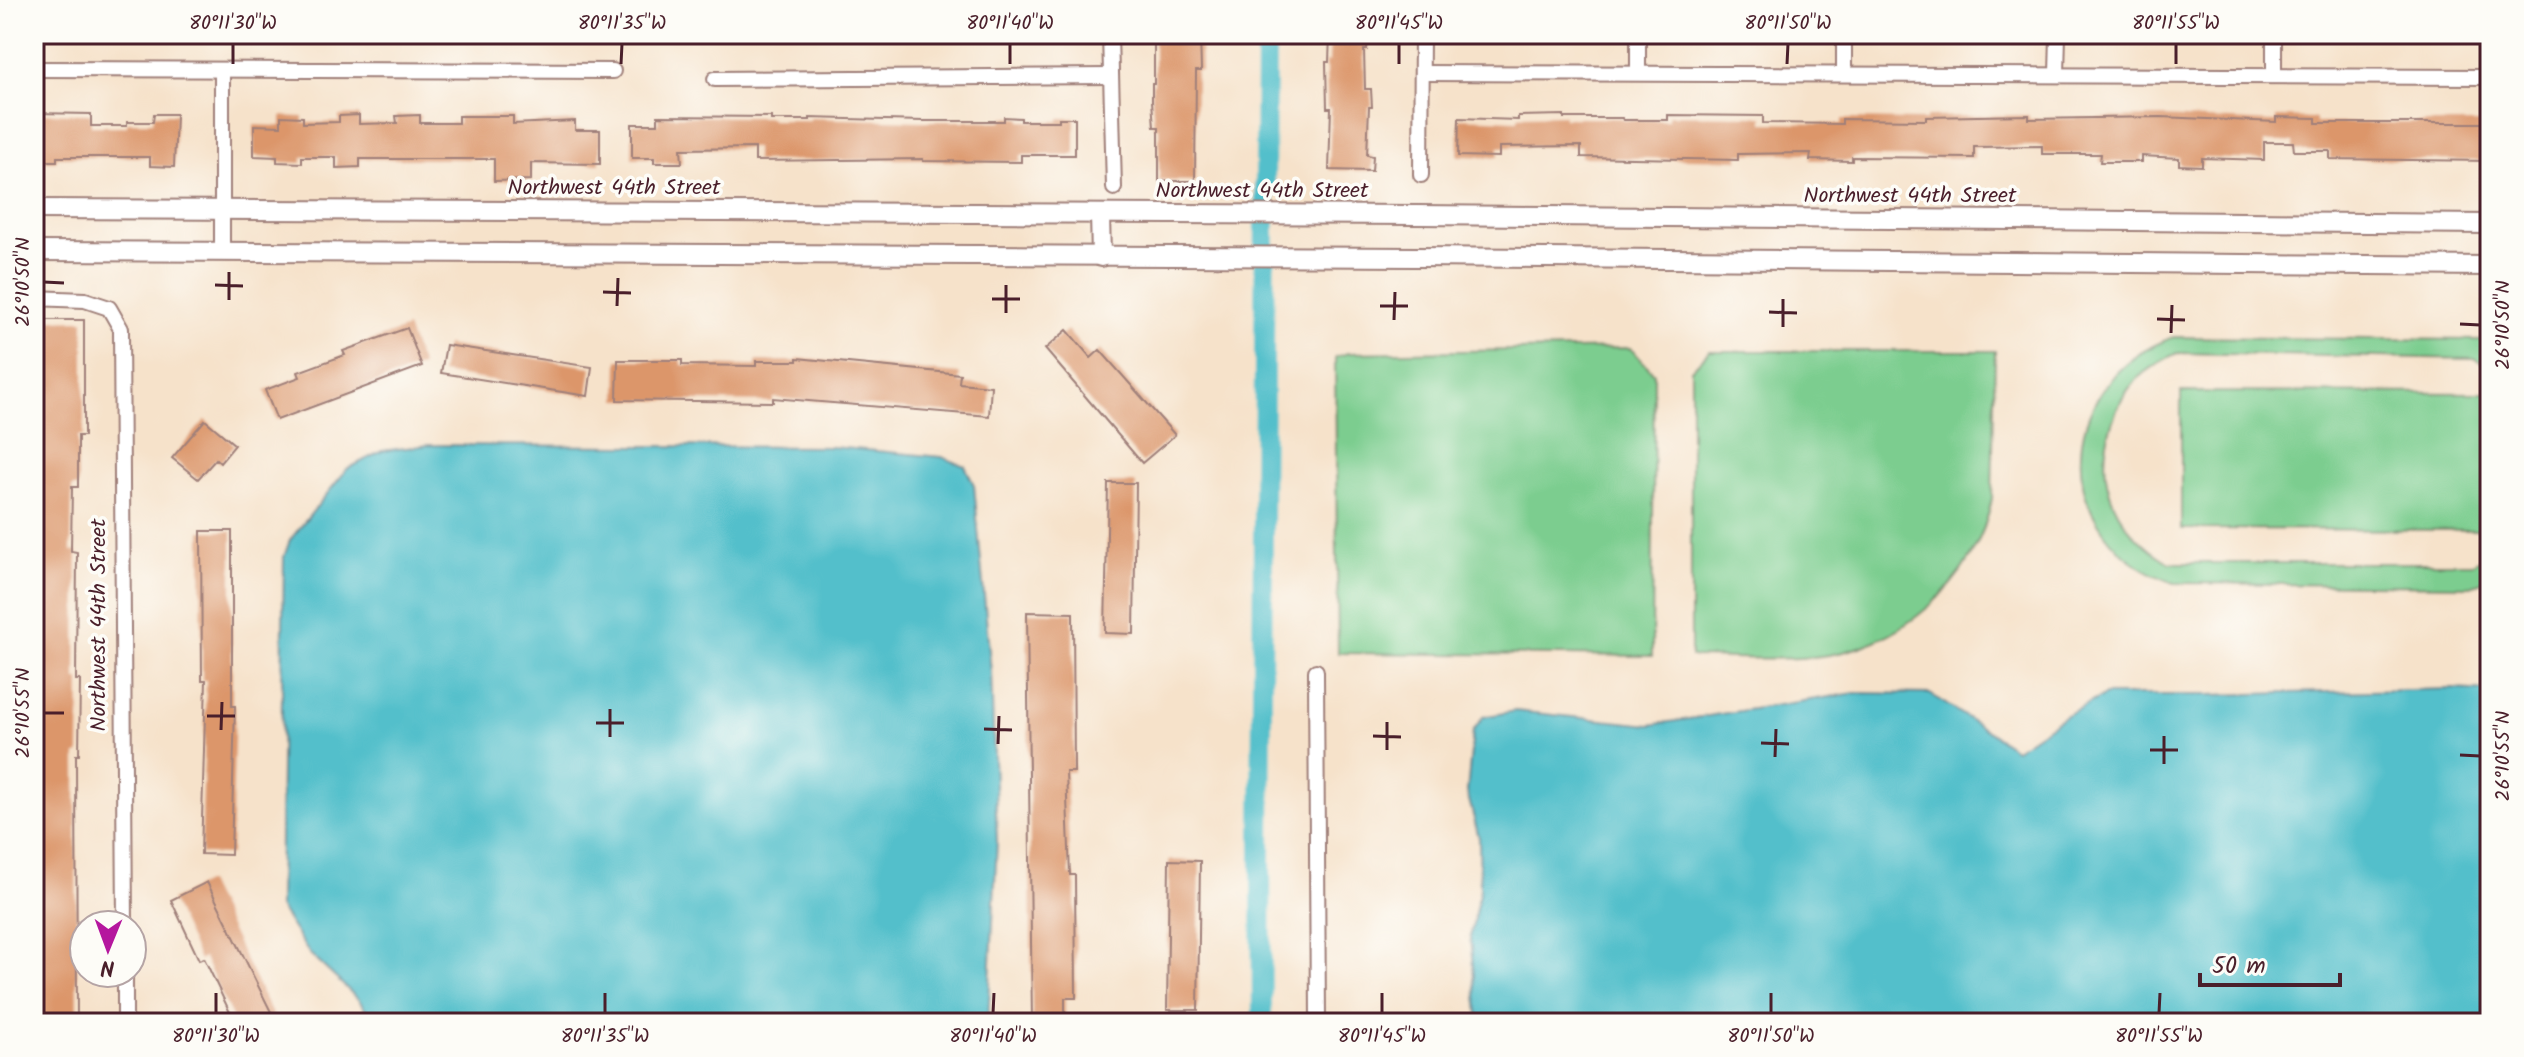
<svg xmlns="http://www.w3.org/2000/svg" width="2524" height="1057" viewBox="0 0 2524 1057" font-family="Kalam,sans-serif">
<style>
.green{fill:#7bcd8f;stroke:#62765d;stroke-width:2}
.water{fill:#52bfcb;stroke:#4e6f7b;stroke-width:2}
.lines{fill:none;stroke-linecap:round;stroke-linejoin:round}
.canal{stroke:#52bfcb;stroke-width:20}
.building{fill:#dc966b}
.minor-casing{stroke:#a0807a;stroke-width:18}
.tertiary-casing{stroke:#a0807a;stroke-width:22}
.minor{stroke:#fff;stroke-width:14}
.tertiary{stroke:#fff;stroke-width:18}
.ticks{fill:none;stroke:#4a1f2b;stroke-width:3}
.labels{text-anchor:middle;dominant-baseline:central;stroke-width:7;stroke-linejoin:round;paint-order:stroke}
.street-label{font-size:22px;fill:#4a1f2b;stroke:#fdfcf7}
.neatline{fill:none;stroke:#4a1f2b;stroke-width:3}
.ticks-label{font-size:20px;text-anchor:middle;fill:#4a1f2b}
</style>
<rect width="100%" height="100%" fill="#fdfcf7"/>
<filter id="ink" filterUnits="userSpaceOnUse"><feTurbulence type="fractalNoise" baseFrequency=".0125" numOctaves="2"/><feDisplacementMap in="SourceGraphic" scale="16" xChannelSelector="R" yChannelSelector="G"/><feConvolveMatrix kernelMatrix="1 2 1 2 8 2 1 2 1" color-interpolation-filters="sRGB"/></filter>
<filter id="wash" filterUnits="userSpaceOnUse"><feTurbulence type="fractalNoise" baseFrequency=".006" numOctaves="4" result="noise"/><feDisplacementMap in="SourceGraphic" scale="32" xChannelSelector="R" yChannelSelector="G"/><feGaussianBlur stdDeviation="1.8" result="paint"/><feColorMatrix in="noise" values="0 0 0 0 0 0 0 0 0 0 0 0 0 0 0 0 0 1.4 0 .05"/><feComposite in="paint" operator="in"/></filter>
<g filter="url(#wash)">
<rect width="100%" height="100%" fill="#f6e2ca"/>
<!-- green -->
<g class="green">
<path d="M2174,337L2482,340L2490,343V368L2474,359L2177,353C2162,361 2148,368 2136,380C2124,393 2117,407 2112,423C2092,482 2118,533 2170,563H2472L2490,553V579L2471,586L2175,583C2050,541 2049,381 2174,337Z"/>
<path d="M1630,348L1654,373L1652,656L1338,653L1335,357L1348,353Z"/>
<path d="M1709,351H1995L1992,498C1977,582 1899,650 1813,657C1773,661 1731,657 1691,657V370Z"/>
<path d="M2181,392L2490,393L2489,530L2181,529Z"/>
</g>
<!-- water -->
<g class="water">
<path d="M429,445L832,447L942,457L965,466L974,485L991,672L997,841L988,1023H374L359,1000L309,953L279,907L284,557L290,540L347,469L382,451Z"/>
<path d="M2451,689L2490,691V1023H1479L1470,938L1480,889L1479,838L1467,792L1473,731L1483,717L1515,711L1650,725L1855,693L1930,694L2015,749L2066,715L2105,695H2208Z"/>
</g>
<g class="lines">
<!-- canal -->
<path class="canal" d="M1262,1023L1261,860L1266,34"/>
</g>
<g id="blocks">
<!-- building -->
<g class="building">
<path d="M1154,34H1200L1201,71H1196L1195,181H1159V127H1154L1152,101V84H1154Z"/>
<path d="M1330,34H1368L1367,50H1364L1365,89H1371L1372,107H1369L1367,155L1373,156L1372,171L1329,170L1331,108H1327L1326,62H1329Z"/>
<path d="M35,113L91,114V126H127V122H153L154,114H176L174,167L150,166V157H57V161H34Z"/>
<path d="M359,115V124L397,123L396,116L420,115V123H458V116H513V124L575,121V130H600V164L531,163V180L494,181V159H360V167L336,168V157H302V163L277,162V157L254,156V125L281,126V116L303,117V123L339,122V116Z"/>
<path d="M1564,115V118H1622L1623,120H1668V115L1763,116V123L1842,124V119L1926,120V117L2029,115V119L2161,117L2276,122V117L2316,118V123H2490V161L2330,159V151H2294L2293,142H2264V160L2202,158V166L2179,165V158L2142,156V162H2100L2101,154H2042V146L1974,147V158L1852,157V161L1810,160L1811,153L1738,154V160L1581,157V146L1499,147V157L1458,156L1459,118L1518,120V116Z"/>
<path d="M658,116L771,117V120H810V118L923,121H1004V117L1021,118V121H1059V118H1075V155H1021V162L923,161V159L755,161V148L681,149L682,163H654V158H632V124H658Z"/>
<path d="M34,320H84V436H78V487H72L71,551L77,552L76,680H80L79,755H76L77,1023H34Z"/>
<path d="M407,328L422,366L277,420L265,390L300,377L298,372L345,355L343,351Z"/>
<path d="M1067,330L1091,358L1100,350L1175,435L1142,463L1045,349Z"/>
<path d="M446,345L592,367L588,396L441,373Z"/>
<path d="M797,358L960,374L959,383L991,386L989,416L773,398V402L617,400L618,360H682V365L756,366V361H797Z"/>
<path d="M205,420L235,445L220,463L216,459L198,479L172,458Z"/>
<path d="M1108,483H1136L1134,634L1105,633Z"/>
<path d="M201,531H232V706H235L231,855L201,854L206,680H202Z"/>
<path d="M1027,612L1073,613L1074,772H1066L1070,875H1075L1076,998H1065V1023H1032Z"/>
<path d="M1169,860L1200,861L1198,1010H1167Z"/>
<path d="M207,882L273,1016L259,1023H235L204,958L199,960L171,900Z"/>
</g>
</g>
</g>
<g filter="url(#ink)">
<use href="#blocks" fill-opacity="0" stroke="#a0807a" stroke-width="2"/>
<g class="lines">
<defs>
<g id="minor">
<path d="M1110,34L1114,188"/>
<path d="M1638,34V73"/>
<path d="M34,69L613,71"/>
<path d="M222,70V252"/>
<path d="M1422,73L2490,77"/>
<path d="M1844,74V34"/>
<path d="M2057,75L2058,34"/>
<path d="M2274,76V34"/>
<path d="M715,79L1110,76"/>
<path d="M1421,175L1422,34"/>
<path d="M34,298L85,300L109,308L121,329L125,925"/>
<path d="M1316,671L1318,1023"/>
<path d="M125,973V1023"/>
</g>
<g id="tertiary">
<path d="M34,209L1417,215L2490,224"/>
<path d="M1100,214L1101,257"/>
<path d="M34,251L1417,257L2490,266"/>
</g>
</defs>
<!-- minor casing -->
<use href="#minor" class="minor-casing"/>
<!-- tertiary casing -->
<use href="#tertiary" class="tertiary-casing"/>
<!-- minor -->
<use href="#minor" class="minor"/>
<!-- tertiary -->
<use href="#tertiary" class="tertiary"/>
</g>
</g>
<!-- ticks -->
<path class="ticks" d="M233,64V44M621,64L622,44M1010,64V44M1399,64V44M1787,64L1788,44M2176,64V44M44,282L64,283M215,285L243,286M603,292L631,293M992,299H1020M229,300V272M617,306L618,278M1380,306H1408M1769,312L1797,313M1006,313V285M2157,319L2185,320M1394,320L1395,292M2460,324L2480,325M1783,327V299M2171,333L2172,305M44,713H64M207,716H235M596,723H624M984,729L1012,730M221,730L222,702M1373,736L1401,737M610,737V709M1761,743L1789,744M998,744L999,716M1387,750V722M2150,750H2178M2460,755L2480,756M1775,757L1776,729M2164,764V736M216,1013V993M605,1013V993M993,1013L994,993M1382,1013V993M1771,1013V993M2159,1013L2160,993"/>
<g class="labels">
<!-- street labels -->
<g class="street-label">
<text x="614" y="188">Northwest 44th Street</text>
<text x="1262" y="191">Northwest 44th Street</text>
<text x="1910" y="196">Northwest 44th Street</text>
<text transform="translate(99 625) rotate(-90)">Northwest 44th Street</text>
</g>
</g>
<!-- margin -->
<rect width="2524" height="1057" fill="none" stroke="#fdfcf7" stroke-width="88"/>
<!-- north arrow -->
<g transform="translate(108 949) rotate(181)"><circle r="38" fill="#fdfcf7" stroke="#b5a4a5" stroke-width="2"/>
<path d="M0-6L14 30L0 20L-14 30Z" fill="#b5179e"/>
<text y="-12" font-size="22" font-weight="bold" text-anchor="middle" fill="#4a1f2b">N</text>
</g>
<!-- scale -->
<path d="M2200 973v12h140v-12" fill="none" stroke="#4a1f2b" stroke-width="4"/>
<text x="2212" y="973" font-size="24" fill="#4a1f2b" stroke="#fdfcf7" stroke-width="6" paint-order="stroke">50 m</text>
<rect x="44" y="44" width="2436" height="969" class="neatline"/>
<g class="ticks-label">
<text x="233" y="29">80°11'30"W</text>
<text x="622" y="29">80°11'35"W</text>
<text x="1010" y="29">80°11'40"W</text>
<text x="1399" y="29">80°11'45"W</text>
<text x="1788" y="29">80°11'50"W</text>
<text x="2176" y="29">80°11'55"W</text>
<text transform="translate(22 282) rotate(-90)" y="7">26°10'50"N</text>
<text transform="translate(2502 325) rotate(-90)" y="7">26°10'50"N</text>
<text transform="translate(22 713) rotate(-90)" y="7">26°10'55"N</text>
<text transform="translate(2502 756) rotate(-90)" y="7">26°10'55"N</text>
<text x="216" y="1042">80°11'30"W</text>
<text x="605" y="1042">80°11'35"W</text>
<text x="993" y="1042">80°11'40"W</text>
<text x="1382" y="1042">80°11'45"W</text>
<text x="1771" y="1042">80°11'50"W</text>
<text x="2159" y="1042">80°11'55"W</text>
</g>
</svg>
